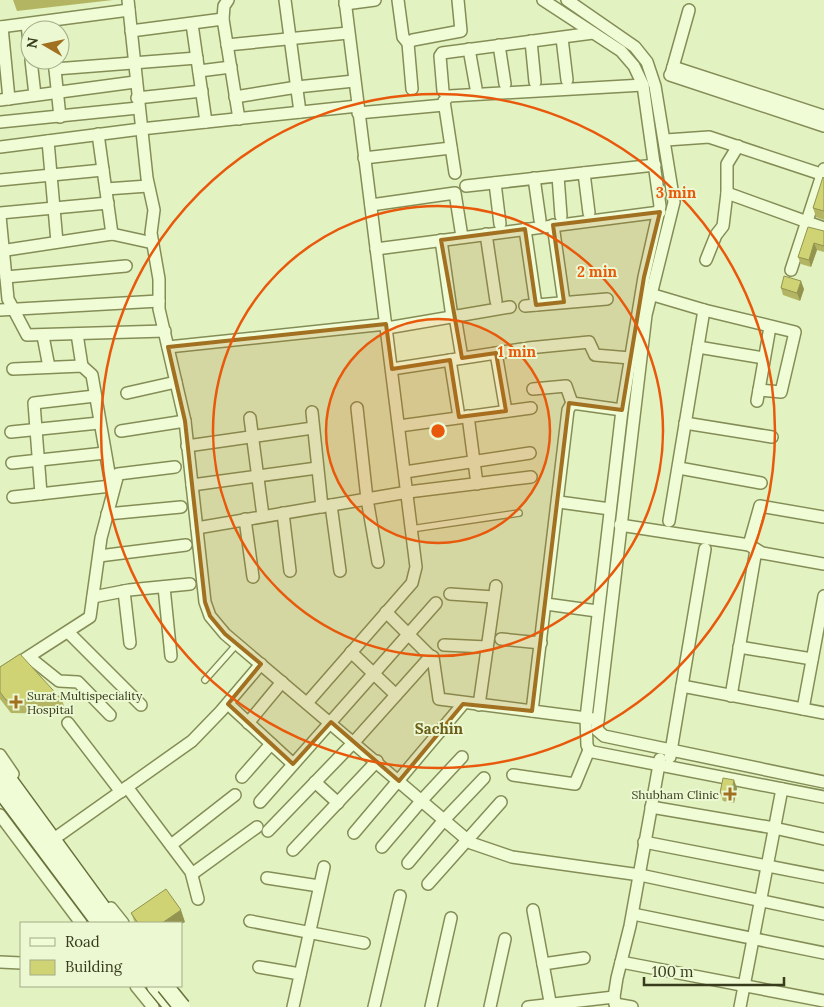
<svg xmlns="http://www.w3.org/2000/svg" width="824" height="1007" viewBox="0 0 824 1007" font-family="Lora,serif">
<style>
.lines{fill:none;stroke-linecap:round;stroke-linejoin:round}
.service-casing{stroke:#858d57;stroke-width:8}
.minor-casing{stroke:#858d57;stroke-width:14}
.secondary-casing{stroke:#686f3a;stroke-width:19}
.service{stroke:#effcd5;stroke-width:5.5}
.minor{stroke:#effcd5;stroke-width:11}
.secondary{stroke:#effcd5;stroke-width:16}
.secondary-bridge-casing{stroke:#686f3a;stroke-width:19;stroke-linecap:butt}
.secondary-bridge{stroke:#effcd5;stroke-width:16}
.wall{fill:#b3b563}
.shaded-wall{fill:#929450}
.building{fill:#d0d373;stroke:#929450}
.marked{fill:#a17021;fill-opacity:0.2;stroke:#a17021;stroke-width:4;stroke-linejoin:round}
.ring{fill:none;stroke:#e8590c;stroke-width:2.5}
.poi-dot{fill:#a17021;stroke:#ebf8d1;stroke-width:2}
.labels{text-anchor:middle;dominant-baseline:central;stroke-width:4;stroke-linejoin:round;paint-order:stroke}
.poi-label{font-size:12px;fill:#383b1c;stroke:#ebf8d1;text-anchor:start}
.quarter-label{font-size:15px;font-weight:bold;fill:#6c5d18;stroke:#ebf8d1}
.centre{fill:#e8590c;stroke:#ebf8d1;stroke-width:2.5}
.ring-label{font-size:15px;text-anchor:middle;font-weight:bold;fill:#e8590c;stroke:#ebf8d1;stroke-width:4;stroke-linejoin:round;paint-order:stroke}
</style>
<rect width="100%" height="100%" fill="#e2f2c1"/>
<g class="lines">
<defs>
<g id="service">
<path d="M411,529L519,513"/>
<path d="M205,680L237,644"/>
</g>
<g id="minor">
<path d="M128,0L147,178L154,210L151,233L159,279V309L185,421L205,602L210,616L225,634L471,843L512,857L640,875L824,914"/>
<path d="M228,0L224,6L223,19L239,119"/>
<path d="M285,0L300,112"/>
<path d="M398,0L403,37L408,43"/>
<path d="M543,0L621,51L634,66L643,85L660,206L644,277L622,410L586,718L587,745L589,750L593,752L824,797"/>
<path d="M567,0L635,47L647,62L655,86L674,202L646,315L597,730L604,736L824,782"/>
<path d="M345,4L375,0"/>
<path d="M27,24L30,52"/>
<path d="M192,24L206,122"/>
<path d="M0,27L129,10"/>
<path d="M2,27L9,99"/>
<path d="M131,31L223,19"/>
<path d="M562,38L567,80"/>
<path d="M531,41L535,82"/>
<path d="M227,45L348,33"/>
<path d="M499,45L505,84"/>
<path d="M469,49L476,88"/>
<path d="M31,60L35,95"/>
<path d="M54,60L60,117"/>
<path d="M673,67L824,116"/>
<path d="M55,69L197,58"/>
<path d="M199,71L231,67"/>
<path d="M671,74L689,10"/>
<path d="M670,75L824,126"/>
<path d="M412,89L408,43L413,40L461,31L458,0"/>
<path d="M443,91L440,56L442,53L593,33"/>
<path d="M235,97L297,87L354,81"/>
<path d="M137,98L202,91"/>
<path d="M0,100L135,82"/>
<path d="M358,113L444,105"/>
<path d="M0,122L138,108"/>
<path d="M98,134L112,234"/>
<path d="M666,140L709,137L824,175"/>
<path d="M48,141L57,242"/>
<path d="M0,147L141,129L358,106"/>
<path d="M364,158L451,148"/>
<path d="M455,173L444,101L449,96L643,85"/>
<path d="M584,173L589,213"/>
<path d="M558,176L561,216"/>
<path d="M534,178L540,220"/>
<path d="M0,180L103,170"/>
<path d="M495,183L500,224"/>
<path d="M466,186L655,165"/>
<path d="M106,189L148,186"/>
<path d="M727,193L824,228"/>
<path d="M371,205L455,193L462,237"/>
<path d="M0,213L108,203"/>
<path d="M0,216L8,299L27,335L165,331"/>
<path d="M553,225L564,302"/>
<path d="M525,229L536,305"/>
<path d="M486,234L496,301"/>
<path d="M441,240L452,317"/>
<path d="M376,249L660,212"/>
<path d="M0,251L112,234L153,243"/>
<path d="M706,260L716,235L723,226L727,193V164L738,146"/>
<path d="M791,270L824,169"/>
<path d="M6,277L126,266"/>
<path d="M650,294L704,310L795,332L781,392L759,390"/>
<path d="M525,306L607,299"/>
<path d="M0,310L159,301"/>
<path d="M455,316L462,358"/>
<path d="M387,328L510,307"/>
<path d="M77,334L82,366"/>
<path d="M43,336L49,367"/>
<path d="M168,347L386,324"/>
<path d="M698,347L764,358"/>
<path d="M528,348L589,342L595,355L630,358"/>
<path d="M496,353L506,411"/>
<path d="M450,360L459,417"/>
<path d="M13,369L82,366L92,375L112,490"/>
<path d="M392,369L522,349"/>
<path d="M533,389L566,386L572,403"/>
<path d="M127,393L176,382"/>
<path d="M757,401L770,327"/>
<path d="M357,408L367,499L378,562"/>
<path d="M312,412L322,507"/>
<path d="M468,416L477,484"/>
<path d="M250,418L263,516"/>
<path d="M685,423L772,437"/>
<path d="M399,426L531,408"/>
<path d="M121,431L185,421"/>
<path d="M11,432L99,423"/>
<path d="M187,446L313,428"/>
<path d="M12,463L105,453"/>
<path d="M679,468L761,483"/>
<path d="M405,472L530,453"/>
<path d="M192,485L317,468"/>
<path d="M41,494L34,403L95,396"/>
<path d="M13,497L111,486"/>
<path d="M559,502L610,509"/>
<path d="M331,505L340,571"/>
<path d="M283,513L290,571"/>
<path d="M107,514L181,507"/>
<path d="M245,519L253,577"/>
<path d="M669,521L704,310"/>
<path d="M620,525L749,545L762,553L824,564"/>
<path d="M197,528L408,492L531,477"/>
<path d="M749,545L760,506L824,517"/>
<path d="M99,556L186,545"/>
<path d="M164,587L171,656"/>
<path d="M124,591L130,643"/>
<path d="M450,594L494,597"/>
<path d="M93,597L129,590L190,584"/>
<path d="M546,604L597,611"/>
<path d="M386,612L430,656"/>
<path d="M68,632L141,705"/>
<path d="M501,639L541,643"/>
<path d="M444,645L487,647"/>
<path d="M739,647L812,659"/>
<path d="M351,652L396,695"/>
<path d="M29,657L59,681L78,682L110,715"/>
<path d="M0,675L90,617L101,538L118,474L175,467"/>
<path d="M682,686L824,713"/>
<path d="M731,696L756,550"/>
<path d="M307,703L412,583L416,567L345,0"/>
<path d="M228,704L293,764"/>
<path d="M479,705L496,586"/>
<path d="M803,709L824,596"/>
<path d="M532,711L568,410L572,403L622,410"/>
<path d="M68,723L121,792"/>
<path d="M248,723L282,682"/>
<path d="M0,755L13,774"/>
<path d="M670,757L705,549"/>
<path d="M513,775L575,784L589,750"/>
<path d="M242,777L271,744"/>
<path d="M315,782L338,803"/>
<path d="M127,787L191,872L198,899"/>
<path d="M260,802L436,603"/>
<path d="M651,807L774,828L824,839"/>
<path d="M0,815L81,923"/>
<path d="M268,831L354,742L431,656L433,657L439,699L594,719"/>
<path d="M354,833L463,704"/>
<path d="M58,836L192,741L221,711L261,664"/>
<path d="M644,842L824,877"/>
<path d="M171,845L235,795"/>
<path d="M382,847L422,800L462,757"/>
<path d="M293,850L377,761"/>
<path d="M408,863L444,820L484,778"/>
<path d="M192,874L257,827"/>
<path d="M267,878L319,886"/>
<path d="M428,884L501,802"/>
<path d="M111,908L123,923"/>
<path d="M533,910L551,1007"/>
<path d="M633,914L824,953"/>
<path d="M250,921L364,943"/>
<path d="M0,962L21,963"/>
<path d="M621,962L824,1001"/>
<path d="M543,964L584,958"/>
<path d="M259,967L300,974"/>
<path d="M136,986L153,1007"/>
<path d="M615,1004L632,1007"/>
<path d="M293,1007L324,867"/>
<path d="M374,1007L400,896"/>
<path d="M431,1007L451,918"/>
<path d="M490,1007L505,939"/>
<path d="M528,1007L614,997"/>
<path d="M616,1007L614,997L617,978L630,926L660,759"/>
<path d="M740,1007L782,789"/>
</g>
<g id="secondary">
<path d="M0,768L113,923"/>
<path d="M0,789L100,923"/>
<path d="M155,986L171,1005"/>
</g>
</defs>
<!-- service casing -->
<use href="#service" class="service-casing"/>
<!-- minor casing -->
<use href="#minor" class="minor-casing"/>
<!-- secondary casing -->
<use href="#secondary" class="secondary-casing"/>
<!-- service -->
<use href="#service" class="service"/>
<!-- minor -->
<use href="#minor" class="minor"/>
<!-- secondary -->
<use href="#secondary" class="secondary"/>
<defs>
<path id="secondary-bridge" d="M165,986L182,1007"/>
</defs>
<!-- secondary-bridge casing -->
<use href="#secondary-bridge" class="secondary-bridge-casing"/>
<!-- secondary-bridge -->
<use href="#secondary-bridge" class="secondary-bridge"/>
</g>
<!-- wall -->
<g class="wall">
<path d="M13,0H113L17,11Z"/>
<path d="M824,178V220L816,217L813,208Z"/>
<path d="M824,231V252L817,250L811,267L801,264L798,257Z"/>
<path d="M781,288L804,289L800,301L783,295Z"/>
<path d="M0,667L62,700L67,714L11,713L0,699Z"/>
<path d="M737,788L734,803L723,801L720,793Z"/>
<path d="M131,913L185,922L181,923H135Z"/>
</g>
<!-- shaded-wall -->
<g class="shaded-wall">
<path d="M814,243L817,250L811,267L809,260Z"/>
<path d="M801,281L804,289L800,301L797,293Z"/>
<path d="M734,780L737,788L734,803L731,796Z"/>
<path d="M181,910L185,922L181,924L162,923Z"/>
</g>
<!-- building -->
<g class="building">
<path d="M823,177L824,178V211L813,208Z"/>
<path d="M808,227L824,231V246L814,243L809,260L798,257Z"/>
<path d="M784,276L801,281L797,293L781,288Z"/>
<path d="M20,654L62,700H6L0,692V667Z"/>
<path d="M723,778L734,780L731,796L720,793Z"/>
<path d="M166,889L181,910L162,923H138L131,913Z"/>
</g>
<!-- marked area -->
<path class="marked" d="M660,212L644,277L622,410L569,403L532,711L463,704L399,781L331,722L293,764L228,704L261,664L225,634L210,616L205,602L185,421L168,347L386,324L392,369L450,360L459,417L506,411L496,353L462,358L441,240L525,229L536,305L564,302L553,225Z"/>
<!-- distance rings -->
<circle cx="438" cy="431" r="112" fill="#e8590c" fill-opacity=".12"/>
<g class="ring">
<circle cx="438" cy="431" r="112"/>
<circle cx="438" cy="431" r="225"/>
<circle cx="438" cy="431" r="337"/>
</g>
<!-- markers -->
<g class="poi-dot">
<path d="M13.5 694.5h5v5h5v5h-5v5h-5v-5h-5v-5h5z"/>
<path d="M727.5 786.5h5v5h5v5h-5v5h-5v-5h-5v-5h5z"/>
</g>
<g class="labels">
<!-- poi labels -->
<g class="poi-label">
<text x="27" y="695">Surat Multispeciality<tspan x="27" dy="14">Hospital</tspan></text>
<text x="719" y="794" text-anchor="end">Shubham Clinic</text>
</g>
<!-- quarter labels -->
<g class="quarter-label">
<text x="439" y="728">Sachin</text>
</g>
</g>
<circle cx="438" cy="431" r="8" class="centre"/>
<g class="ring-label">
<text x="676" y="198">3 min</text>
<text x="597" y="277">2 min</text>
<text x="517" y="357">1 min</text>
</g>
<!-- legend -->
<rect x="20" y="922" width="162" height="65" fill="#ebf8d1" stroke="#a3ac89"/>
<rect x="30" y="938" width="25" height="8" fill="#effcd5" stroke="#a3ac89"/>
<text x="65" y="947" font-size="15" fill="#383b1c">Road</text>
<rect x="30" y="960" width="25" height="15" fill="#d0d373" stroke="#a3ac89"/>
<text x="65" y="972" font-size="15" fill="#383b1c">Building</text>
<!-- north arrow -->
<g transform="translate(45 45) rotate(279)"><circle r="24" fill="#ebf8d1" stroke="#a3ac89"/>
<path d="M0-4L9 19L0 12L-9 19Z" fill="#a17021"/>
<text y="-8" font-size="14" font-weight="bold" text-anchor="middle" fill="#383b1c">N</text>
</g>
<!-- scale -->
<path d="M644 977v8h140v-8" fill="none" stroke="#383b1c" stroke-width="2.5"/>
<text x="652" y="977" font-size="15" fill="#383b1c" stroke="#ebf8d1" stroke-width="4" paint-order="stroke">100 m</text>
</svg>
